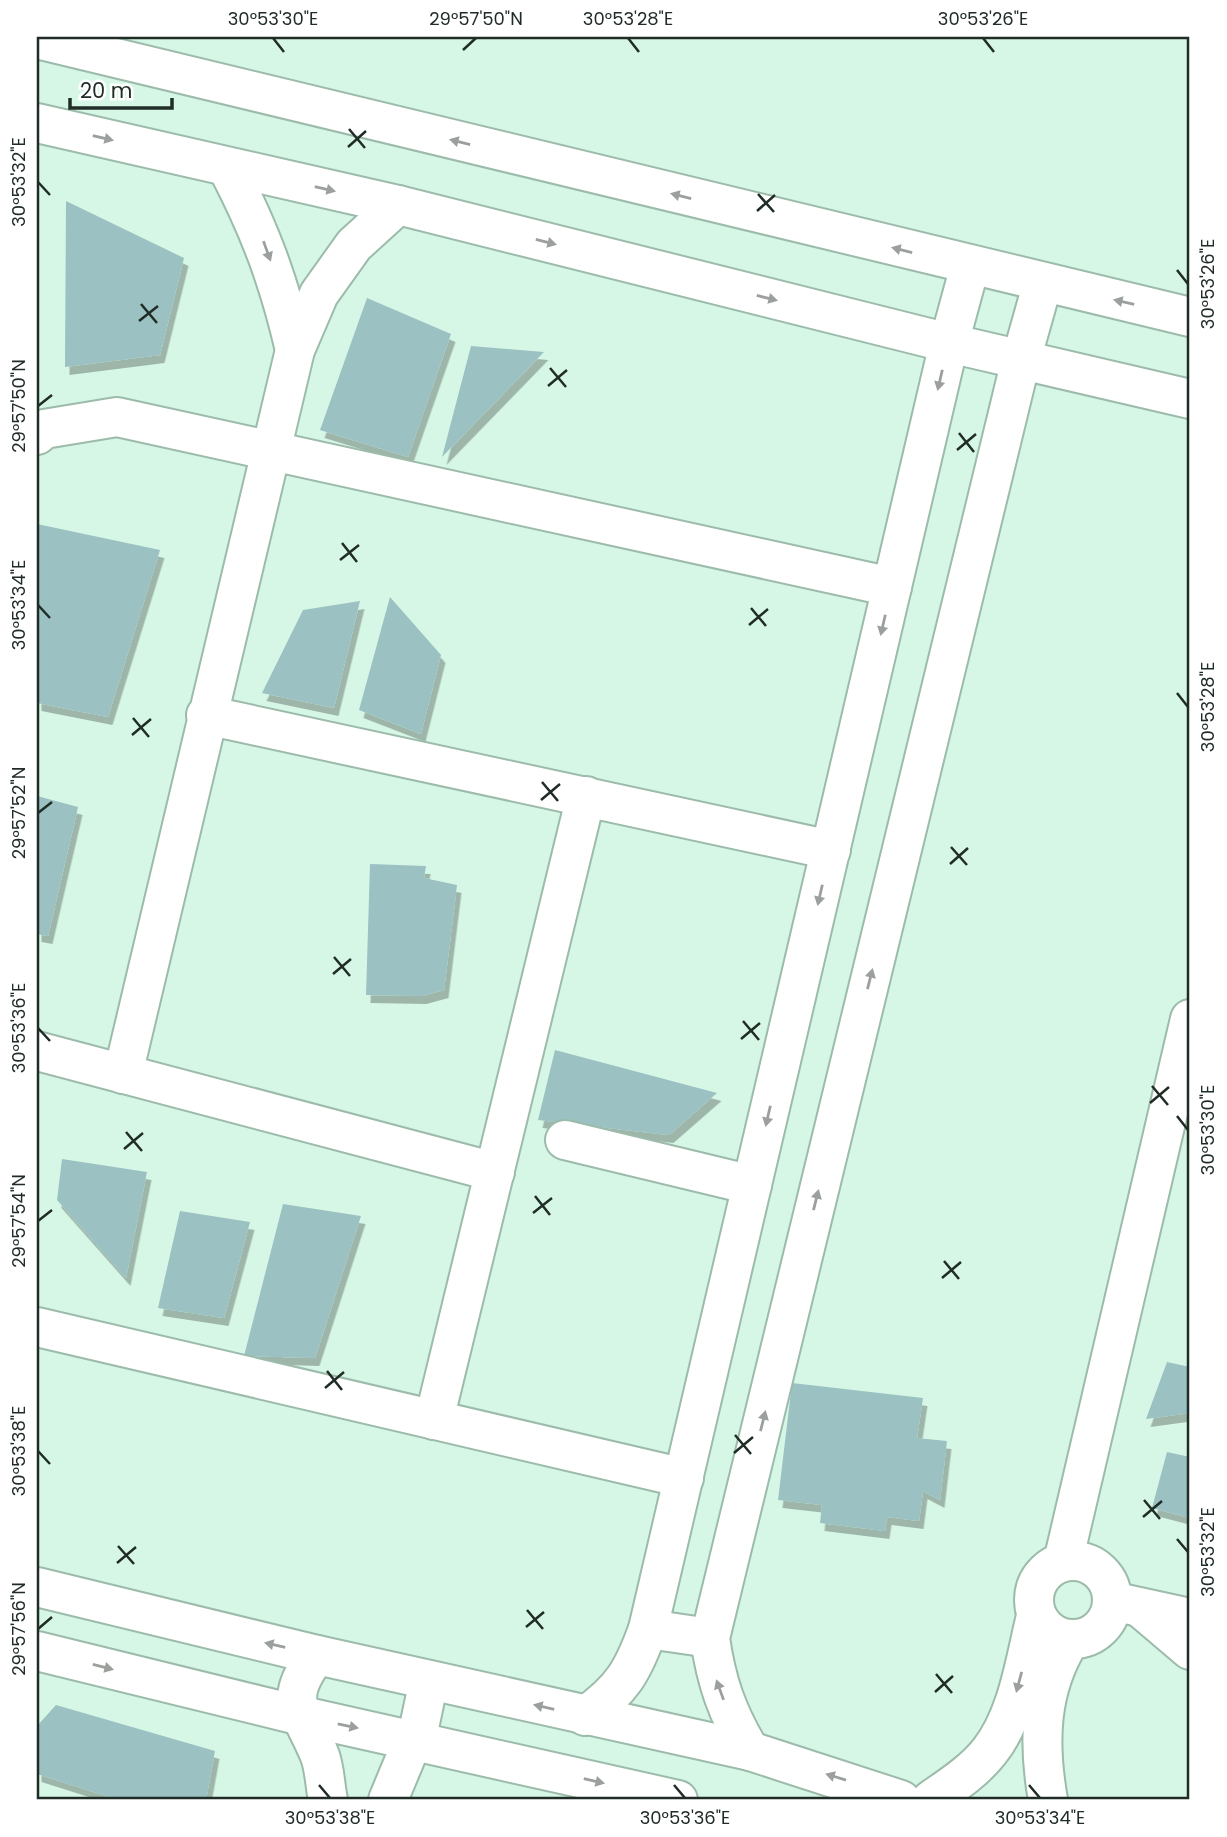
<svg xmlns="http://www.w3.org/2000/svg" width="1227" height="1837" viewBox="0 0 1227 1837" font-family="Poppins,sans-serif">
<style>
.building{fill:#9bc1c2;filter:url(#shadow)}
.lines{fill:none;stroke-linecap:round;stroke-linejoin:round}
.minor-casing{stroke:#9cbbaa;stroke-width:42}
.minor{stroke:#fff;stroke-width:38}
.oneway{fill:#9ba09d}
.ticks{fill:none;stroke:#202c26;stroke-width:2.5}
.neatline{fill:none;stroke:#202c26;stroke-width:2.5}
.ticks-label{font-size:18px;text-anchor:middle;fill:#202c26}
</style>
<defs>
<filter id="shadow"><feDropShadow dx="4.5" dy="8" stdDeviation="0" flood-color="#0004"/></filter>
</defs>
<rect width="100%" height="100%" fill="#d7f7e6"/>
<!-- building -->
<g class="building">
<path d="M66,201L184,258L160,355L65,367Z"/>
<path d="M367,298L451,334L408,457L320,430Z"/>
<path d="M471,346L544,352L442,457Z"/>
<path d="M37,524L160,550L108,717L37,703Z"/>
<path d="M390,597L441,655L421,734L359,710Z"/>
<path d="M360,601L334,708L262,693L303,610Z"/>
<path d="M37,796L78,807L48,936L37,934Z"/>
<path d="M370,864L426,866L424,878L457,885L444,990L422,996L366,995Z"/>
<path d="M555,1050L717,1093L669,1135L538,1120Z"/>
<path d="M62,1159L147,1172L126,1278L57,1200Z"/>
<path d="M283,1204L361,1216L315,1358L244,1356Z"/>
<path d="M180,1211L250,1222L224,1318L158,1308Z"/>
<path d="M1167,1362L1190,1367V1413L1146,1419Z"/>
<path d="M792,1383L923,1398L917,1438L947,1441L940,1500L923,1491L919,1521L887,1517L885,1531L820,1523L822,1505L778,1500Z"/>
<path d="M1167,1452L1190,1457V1518L1152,1508Z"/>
<path d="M56,1705L215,1751L206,1800H119L37,1774V1726Z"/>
</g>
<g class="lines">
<defs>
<g id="minor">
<path d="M37,39L1190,317"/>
<path d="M37,123L398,205L949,343L1190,399"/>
<path d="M227,167C260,230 279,281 295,350"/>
<path d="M37,435L44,429L117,417L892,587"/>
<path d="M206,715L831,850"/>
<path d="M37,1051L495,1172"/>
<path d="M123,1074L295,350L319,294L354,245L398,205"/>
<path d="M565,1140L752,1185"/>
<path d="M37,1327L684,1478"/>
<path d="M434,1420L586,796"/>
<circle cx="1073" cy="1600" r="39"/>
<path d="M1063,1562L1190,1019"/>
<path d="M37,1587L317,1655L750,1751L901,1800"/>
<path d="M1112,1601L1190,1618"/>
<path d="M1143,1610L1190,1650"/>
<path d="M648,1629L710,1638"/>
<path d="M37,1651L298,1715L678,1800"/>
<path d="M317,1655C280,1702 303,1712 320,1756C325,1770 325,1786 328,1800"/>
<path d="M585,1716C622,1690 633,1671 648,1629L949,343L970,266"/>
<path d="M750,1751C727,1713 716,1681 710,1638L1021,360L1043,282"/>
<path d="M388,1800L420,1723L429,1680"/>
<path d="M931,1800C951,1786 973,1772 989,1752C1018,1716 1025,1660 1036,1616"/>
<path d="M1048,1800C1038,1743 1039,1690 1070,1640"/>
</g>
</defs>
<!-- minor casing -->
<use href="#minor" class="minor-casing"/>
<!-- minor -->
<use href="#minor" class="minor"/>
</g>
<!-- one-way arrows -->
<defs><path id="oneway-solid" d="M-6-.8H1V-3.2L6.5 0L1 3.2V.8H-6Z" transform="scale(1.75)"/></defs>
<g class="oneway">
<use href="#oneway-solid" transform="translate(103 138) rotate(13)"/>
<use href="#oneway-solid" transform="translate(460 142) rotate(-166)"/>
<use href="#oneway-solid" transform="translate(325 189) rotate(13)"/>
<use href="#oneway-solid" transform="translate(681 196) rotate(-166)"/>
<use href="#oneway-solid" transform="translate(546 242) rotate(14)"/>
<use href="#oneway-solid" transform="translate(902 250) rotate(-166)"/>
<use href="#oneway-solid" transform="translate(267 251) rotate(70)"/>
<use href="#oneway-solid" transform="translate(767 298) rotate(14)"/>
<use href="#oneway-solid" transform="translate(1124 302) rotate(-167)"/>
<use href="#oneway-solid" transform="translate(940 380) rotate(103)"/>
<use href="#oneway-solid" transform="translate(883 625) rotate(103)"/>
<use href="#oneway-solid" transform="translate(820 895) rotate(103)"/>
<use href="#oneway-solid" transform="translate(870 979) rotate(-76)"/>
<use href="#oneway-solid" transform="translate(768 1116) rotate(103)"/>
<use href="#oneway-solid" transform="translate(816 1200) rotate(-76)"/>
<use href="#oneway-solid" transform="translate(763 1421) rotate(-76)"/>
<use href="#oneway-solid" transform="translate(275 1645) rotate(-167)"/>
<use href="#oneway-solid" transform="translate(103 1667) rotate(14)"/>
<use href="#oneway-solid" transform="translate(1019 1682) rotate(105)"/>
<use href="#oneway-solid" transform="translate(720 1690) rotate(-110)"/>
<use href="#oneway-solid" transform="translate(544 1707) rotate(-167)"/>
<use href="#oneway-solid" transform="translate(348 1726) rotate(12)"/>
<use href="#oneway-solid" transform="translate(836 1777) rotate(-163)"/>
<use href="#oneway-solid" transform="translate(594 1781) rotate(13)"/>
</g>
<!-- ticks -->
<path class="ticks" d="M273,38L284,52M628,38L639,52M983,38L994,52M463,50L476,38M349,129L365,148M348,147L366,131M38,182L50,195M758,194L774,212M757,211L775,195M1177,270L1188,284M141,304L157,323M139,321L158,306M550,368L566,387M548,386L567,370M38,406L52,395M959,433L974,452M957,450L976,434M342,543L357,562M340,560L359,545M38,605L50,618M751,608L766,626M749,625L768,609M1177,693L1188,707M133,718L149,737M132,735L151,719M542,782L558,801M541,800L560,784M38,813L52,802M951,847L967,865M950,864L968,848M334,957L350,976M333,974L351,959M743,1021L759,1040M38,1028L50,1041M741,1039L760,1023M1152,1086L1168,1105M1150,1103L1169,1087M1177,1116L1188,1130M126,1132L142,1151M124,1149L143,1133M535,1196L550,1215M533,1213L552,1198M38,1221L52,1210M944,1261L959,1279M942,1278L961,1262M327,1371L342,1390M325,1388L344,1372M735,1435L751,1454M38,1451L50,1464M734,1453L753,1437M1144,1500L1160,1519M1143,1517L1162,1501M1177,1539L1188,1552M118,1546L134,1564M117,1563L136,1547M527,1610L543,1629M526,1627L544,1612M38,1629L52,1617M936,1674L952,1693M935,1692L953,1676M319,1785L330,1798M674,1785L685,1798M1029,1785L1040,1798"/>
<!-- border -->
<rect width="1227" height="1837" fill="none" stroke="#ffffff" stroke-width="77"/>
<!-- scale -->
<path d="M70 98v10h102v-10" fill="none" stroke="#202c26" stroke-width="3.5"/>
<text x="80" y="98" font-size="21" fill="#202c26" stroke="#ffffff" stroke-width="5" paint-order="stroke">20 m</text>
<rect x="38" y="38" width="1150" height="1760" class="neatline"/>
<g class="ticks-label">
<text x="273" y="25">30°53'30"E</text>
<text x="476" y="25">29°57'50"N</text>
<text x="628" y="25">30°53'28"E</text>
<text x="983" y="25">30°53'26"E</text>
<text transform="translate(19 182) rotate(-90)" y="6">30°53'32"E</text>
<text transform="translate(1208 284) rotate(-90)" y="6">30°53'26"E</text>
<text transform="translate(19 406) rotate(-90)" y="6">29°57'50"N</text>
<text transform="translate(19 605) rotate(-90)" y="6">30°53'34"E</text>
<text transform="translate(1208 707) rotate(-90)" y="6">30°53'28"E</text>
<text transform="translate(19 813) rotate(-90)" y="6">29°57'52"N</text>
<text transform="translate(19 1028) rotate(-90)" y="6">30°53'36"E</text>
<text transform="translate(1208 1130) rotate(-90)" y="6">30°53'30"E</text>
<text transform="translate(19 1221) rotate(-90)" y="6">29°57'54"N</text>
<text transform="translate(19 1451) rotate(-90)" y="6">30°53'38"E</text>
<text transform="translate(1208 1552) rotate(-90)" y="6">30°53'32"E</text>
<text transform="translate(19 1629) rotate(-90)" y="6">29°57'56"N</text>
<text x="330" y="1824">30°53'38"E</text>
<text x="685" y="1824">30°53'36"E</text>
<text x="1040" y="1824">30°53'34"E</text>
</g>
</svg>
